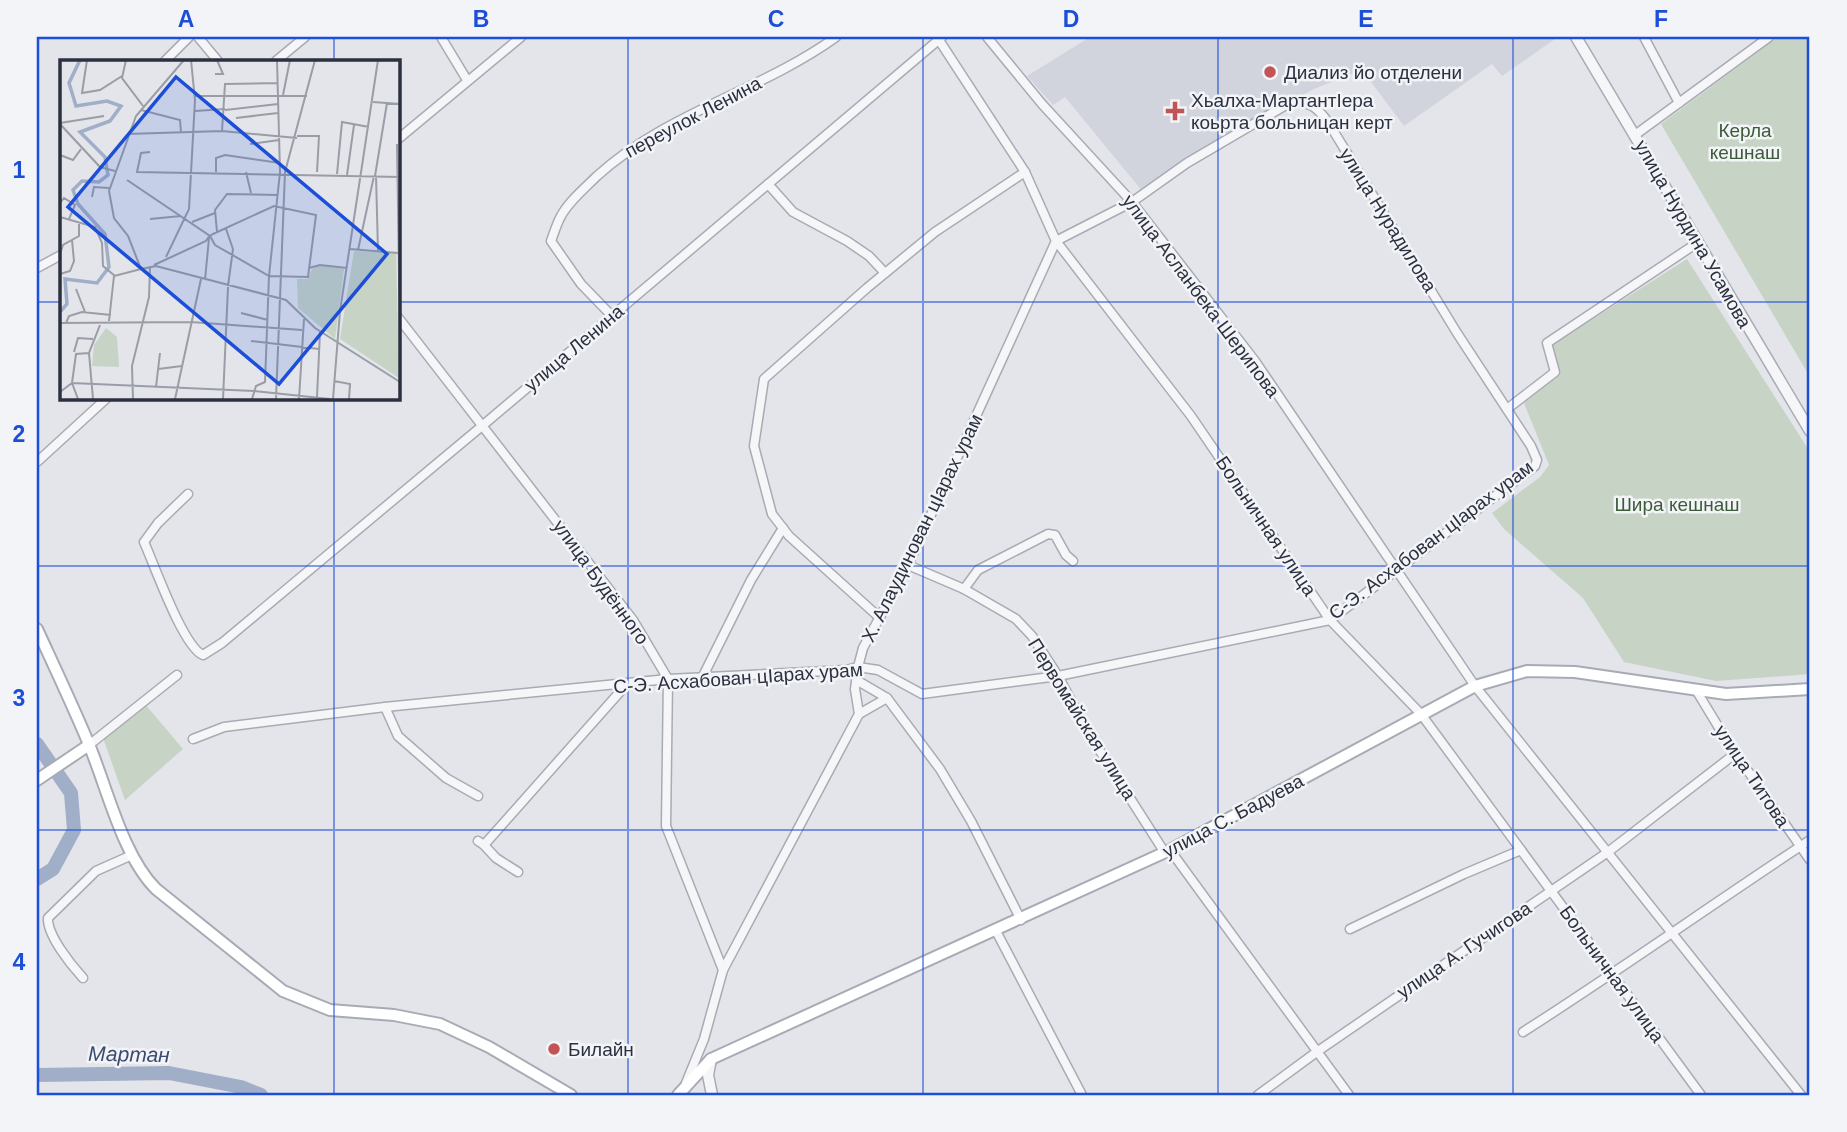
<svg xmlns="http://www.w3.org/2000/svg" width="1847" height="1132" viewBox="0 0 1847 1132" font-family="Arial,sans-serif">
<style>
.built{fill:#d1d4dc}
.green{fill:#c7d3c5}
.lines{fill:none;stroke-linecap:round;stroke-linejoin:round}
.river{stroke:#a1aec7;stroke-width:14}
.minor-casing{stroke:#a8abb4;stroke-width:11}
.tertiary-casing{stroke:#a8abb4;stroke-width:13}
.secondary-casing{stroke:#a8abb4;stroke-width:14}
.minor{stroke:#f6f6f9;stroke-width:8}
.tertiary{stroke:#f6f6f9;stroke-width:10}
.secondary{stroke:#fff;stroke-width:10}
.grid{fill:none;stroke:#1d4ed8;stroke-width:2;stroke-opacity:0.55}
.poi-dot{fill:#c35456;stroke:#f3f4f7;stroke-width:2.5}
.labels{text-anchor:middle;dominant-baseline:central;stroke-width:5;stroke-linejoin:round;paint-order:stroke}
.poi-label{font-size:19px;fill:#2c3141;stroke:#f3f4f7;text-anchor:start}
.street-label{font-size:19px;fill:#2c3141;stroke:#f3f4f7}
.park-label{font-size:19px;fill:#3d5b3b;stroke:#f3f4f7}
.water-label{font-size:21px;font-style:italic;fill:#3a4b71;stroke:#f3f4f7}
.inset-river{fill:none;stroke:#a1aec7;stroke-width:3.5}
.inset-road{fill:none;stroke:#9a9da6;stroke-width:2}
.view{fill:#1d4ed8;fill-opacity:0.15;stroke:#1d4ed8;stroke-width:3.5}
.inset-edge{fill:none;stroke:#2c3141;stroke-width:3.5}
.neatline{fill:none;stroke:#1d4ed8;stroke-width:2.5}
.grid-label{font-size:23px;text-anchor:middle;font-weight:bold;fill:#1d4ed8}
</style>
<rect width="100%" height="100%" fill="#e3e5ea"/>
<!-- built -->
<path class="built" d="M1090,37H1554L1555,39L1502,76L1492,64L1404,126L1362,70L1314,89L1264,116L1143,192L1065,97L1053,105L1027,76Z"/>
<!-- green -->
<g class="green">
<path d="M1778,37H1810V377L1661,124Z"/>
<path d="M1687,259L1810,452V674L1716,681L1624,662L1583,598L1504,529L1492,513L1540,477L1549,465L1524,403L1561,373L1552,345Z"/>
<path d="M144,703L183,749L125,800L102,735Z"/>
</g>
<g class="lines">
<!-- river -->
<g class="river">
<path d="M37,744L71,793L74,830L53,869L37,879"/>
<path d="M37,1075L169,1073L241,1087L261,1095"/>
</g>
<defs>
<g id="minor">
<path d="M198,37L218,61"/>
<path d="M441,37L467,80"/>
<path d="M937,37L1025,172L1056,241L1191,416L1330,620L1421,714L1701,1095"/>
<path d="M987,37L1042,104L1132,202L1255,361L1475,686L1801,1095"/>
<path d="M1644,37L1679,103"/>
<path d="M165,61L189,37"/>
<path d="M276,61L305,37"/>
<path d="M1635,135L1769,37"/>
<path d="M397,140L521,37"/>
<path d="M768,184L793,212L847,241L869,256L885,273"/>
<path d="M37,268L61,255"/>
<path d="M397,316L633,620L668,679L666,826L723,970"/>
<path d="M612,316L581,284L551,241C554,233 557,223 561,216C569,201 585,188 597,176C666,113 761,91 836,37"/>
<path d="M1507,409L1555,372L1547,343L1697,243"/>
<path d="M37,462L108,397"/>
<path d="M188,494L158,523L144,542C154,564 183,647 203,655L222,643L482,426L942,37"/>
<path d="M908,565L964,589L1016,619L1032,636L1058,676L1091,737L1165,853"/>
<path d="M964,589L978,570L1048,534L1055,535L1066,555L1073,561"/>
<path d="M880,618L789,536L772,514L754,446L764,379L867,288L935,232L1025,172"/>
<path d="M702,678L751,580L783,528"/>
<path d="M858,681L887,698L940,769L971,821L1021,920"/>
<path d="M1696,690L1727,741L1810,860"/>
<path d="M385,707L398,736L446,778L478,796"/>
<path d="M859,714L887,698"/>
<path d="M193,739L224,727L385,707L668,679L846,670L858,667L878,670L922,694L1058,676L1330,620L1535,466L1537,460L1531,446L1457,333L1328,122C1317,107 1309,101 1291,102L1187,163L1132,202L1056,241L908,565L863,648L858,667L855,689L859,714L723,970L704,1039L686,1083"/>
<path d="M89,745L177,675"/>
<path d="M478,841L484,845L626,685"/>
<path d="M484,845L496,858L518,872"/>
<path d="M1170,850L1349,1095"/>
<path d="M1350,929L1464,874L1521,850"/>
<path d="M996,931L1082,1095"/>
<path d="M83,978C71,965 47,935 48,918L96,871L132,855"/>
<path d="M1523,1032C1620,970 1714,903 1810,840"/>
<path d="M1258,1095L1318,1051L1608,852L1736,753"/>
</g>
<g id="tertiary">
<path d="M1576,37L1810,431"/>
<path d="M711,1059L708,1075L712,1095"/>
</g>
<g id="secondary">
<path d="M37,629C54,666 72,704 88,742C107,787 122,855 156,889L283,991L330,1010L394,1015L440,1024L489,1047L571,1095"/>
<path d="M37,780L89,745"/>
<path d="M678,1095L711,1059L1170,850L1475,686L1527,671L1575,672L1726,694L1810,689"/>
</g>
</defs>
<!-- minor casing -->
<use href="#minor" class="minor-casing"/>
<!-- tertiary casing -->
<use href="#tertiary" class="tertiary-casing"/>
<!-- secondary casing -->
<use href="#secondary" class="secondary-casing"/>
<!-- minor -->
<use href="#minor" class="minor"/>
<!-- tertiary -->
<use href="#tertiary" class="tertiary"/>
<!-- secondary -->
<use href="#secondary" class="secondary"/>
</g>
<!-- grid -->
<path class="grid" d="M334,37V61M628,37V1095M923,37V1095M1218,37V1095M1513,37V1095M37,302H61M397,302H1810M334,397V1095M37,566H1810M37,830H1810"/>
<!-- markers -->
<g class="poi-dot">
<circle cx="1270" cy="72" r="7"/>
<path d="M1171.5 100.5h7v7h7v7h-7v7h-7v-7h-7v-7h7z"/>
<circle cx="554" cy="1049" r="7"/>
</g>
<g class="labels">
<!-- poi labels -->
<g class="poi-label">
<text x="1284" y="72">Диализ йо отделени</text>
<text x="1191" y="100">Хьалха-МартантIера<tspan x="1191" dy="22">коьрта больницан керт</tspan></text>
<text x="568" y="1049">Билайн</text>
</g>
<!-- street labels -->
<g class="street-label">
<text transform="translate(693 117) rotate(-28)">переулок Ленина</text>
<text transform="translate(1388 220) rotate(58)">улица Нурадилова</text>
<text transform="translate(1693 234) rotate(60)">улица Нурдина Усамова</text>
<text transform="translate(1201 296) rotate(53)">улица Асланбека Шерипова</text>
<text transform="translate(574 348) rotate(-40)">улица Ленина</text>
<text transform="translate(1266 526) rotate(56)">Больничная улица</text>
<text transform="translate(922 528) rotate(-64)">Х. Алаудинован цIарах урам</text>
<text transform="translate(1431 540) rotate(-37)">С-Э. Асхабован цIарах урам</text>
<text transform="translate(601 582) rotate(54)">улица Будённого</text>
<text transform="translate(738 678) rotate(-4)">С-Э. Асхабован цIарах урам</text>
<text transform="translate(1082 719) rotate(58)">Первомайская улица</text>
<text transform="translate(1752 776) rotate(56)">улица Титова</text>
<text transform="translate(1233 816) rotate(-28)">улица С. Бадуева</text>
<text transform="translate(1464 950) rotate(-34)">улица А. Гучигова</text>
<text transform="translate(1612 974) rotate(54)">Больничная улица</text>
</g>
<!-- park labels -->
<g class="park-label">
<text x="1745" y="130">Керла<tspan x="1745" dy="22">кешнаш</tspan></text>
<text x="1677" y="504">Шира кешнаш</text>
</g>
<!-- water labels -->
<g class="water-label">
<text transform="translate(129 1054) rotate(1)">Мартан</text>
</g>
</g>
<!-- overview -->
<g transform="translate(60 60)">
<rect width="340" height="340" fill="#e3e5ea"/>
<path d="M294,191L336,193L339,318L280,279ZM260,205L284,209L275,279L238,248L237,219H248L252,209ZM46,268L57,277L59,307L32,306L34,285Z" fill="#c7d3c5"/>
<path class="inset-river" d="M0,252L7,244L5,219L37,223L49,207L45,174L18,144L13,130L22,121L39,122L48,115L45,97L20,72L50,61L61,46L47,41L16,46L9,23L20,0"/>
<path class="inset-road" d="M27,0L22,33L40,30L62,16M66,0L62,18L83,46M124,0L76,56L49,131L54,158L68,176L81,209L96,206L226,240L255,268L340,322M155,14H163L157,0M223,35L230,0M135,36H247M313,42L340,44M81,50L120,60L121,72M165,50L218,44M135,51L165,49M176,58L218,53M0,63L44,56M0,64L40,107L55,111M162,71L165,24L217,23M67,74L162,71L237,78M237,76H259L257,112M190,84L219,80M337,84L340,276M90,92L81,93L77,112L340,117M0,95L13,100L21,89M156,112V98L165,95L220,103M186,112L191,133M277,114L282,62L309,67M287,115L294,65M315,116L327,43M316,116L318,191M67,120L150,176L155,185L209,216L248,217L256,155L214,146L153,174L150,176L148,178L146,181L94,205M32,137L34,127L49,128M0,143L4,138L15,145L9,159M0,157L35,167L42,183L43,206L55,216M90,159L121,156M132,162L155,153M166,169L173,189L168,226M157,172L155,150L167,134L217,135M290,189L338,193M298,190L314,116M0,194L3,185L19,176V162M106,197L129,149L135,40L131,0M249,208L260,205L287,208M0,214L10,211L14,201L12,180M145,220L149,178M16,229L25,252M181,253L208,260M49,261L54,216L81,209M0,263L131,262L242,270M6,263L9,256L22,252L51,255M191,281L259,289M14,292L18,278L33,279M98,309L122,306M274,321L290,324L289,339M96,327L100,293M0,332L12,323L194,331L270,339M257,337L260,272M18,339L12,323L16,294L29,293M33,339L29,293L40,265M73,339L72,306L89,237L90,207M115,339L141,219M163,339L168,227M192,339L196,326L205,322L209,216L220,112L217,0M216,339L225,112L255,0M239,339L244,259M273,339L280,251L318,0"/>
<path class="view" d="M116,17L327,194L219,324L8,147Z"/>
<rect width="340" height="340" class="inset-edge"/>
</g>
<!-- border -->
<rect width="1847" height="1132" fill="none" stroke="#f3f4f7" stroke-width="77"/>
<rect x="38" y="38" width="1770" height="1056" class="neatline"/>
<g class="grid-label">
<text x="186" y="27">A</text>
<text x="481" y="27">B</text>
<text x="776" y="27">C</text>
<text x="1071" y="27">D</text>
<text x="1366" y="27">E</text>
<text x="1661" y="27">F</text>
<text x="19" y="178">1</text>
<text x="19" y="442">2</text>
<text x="19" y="706">3</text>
<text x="19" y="970">4</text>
</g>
</svg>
